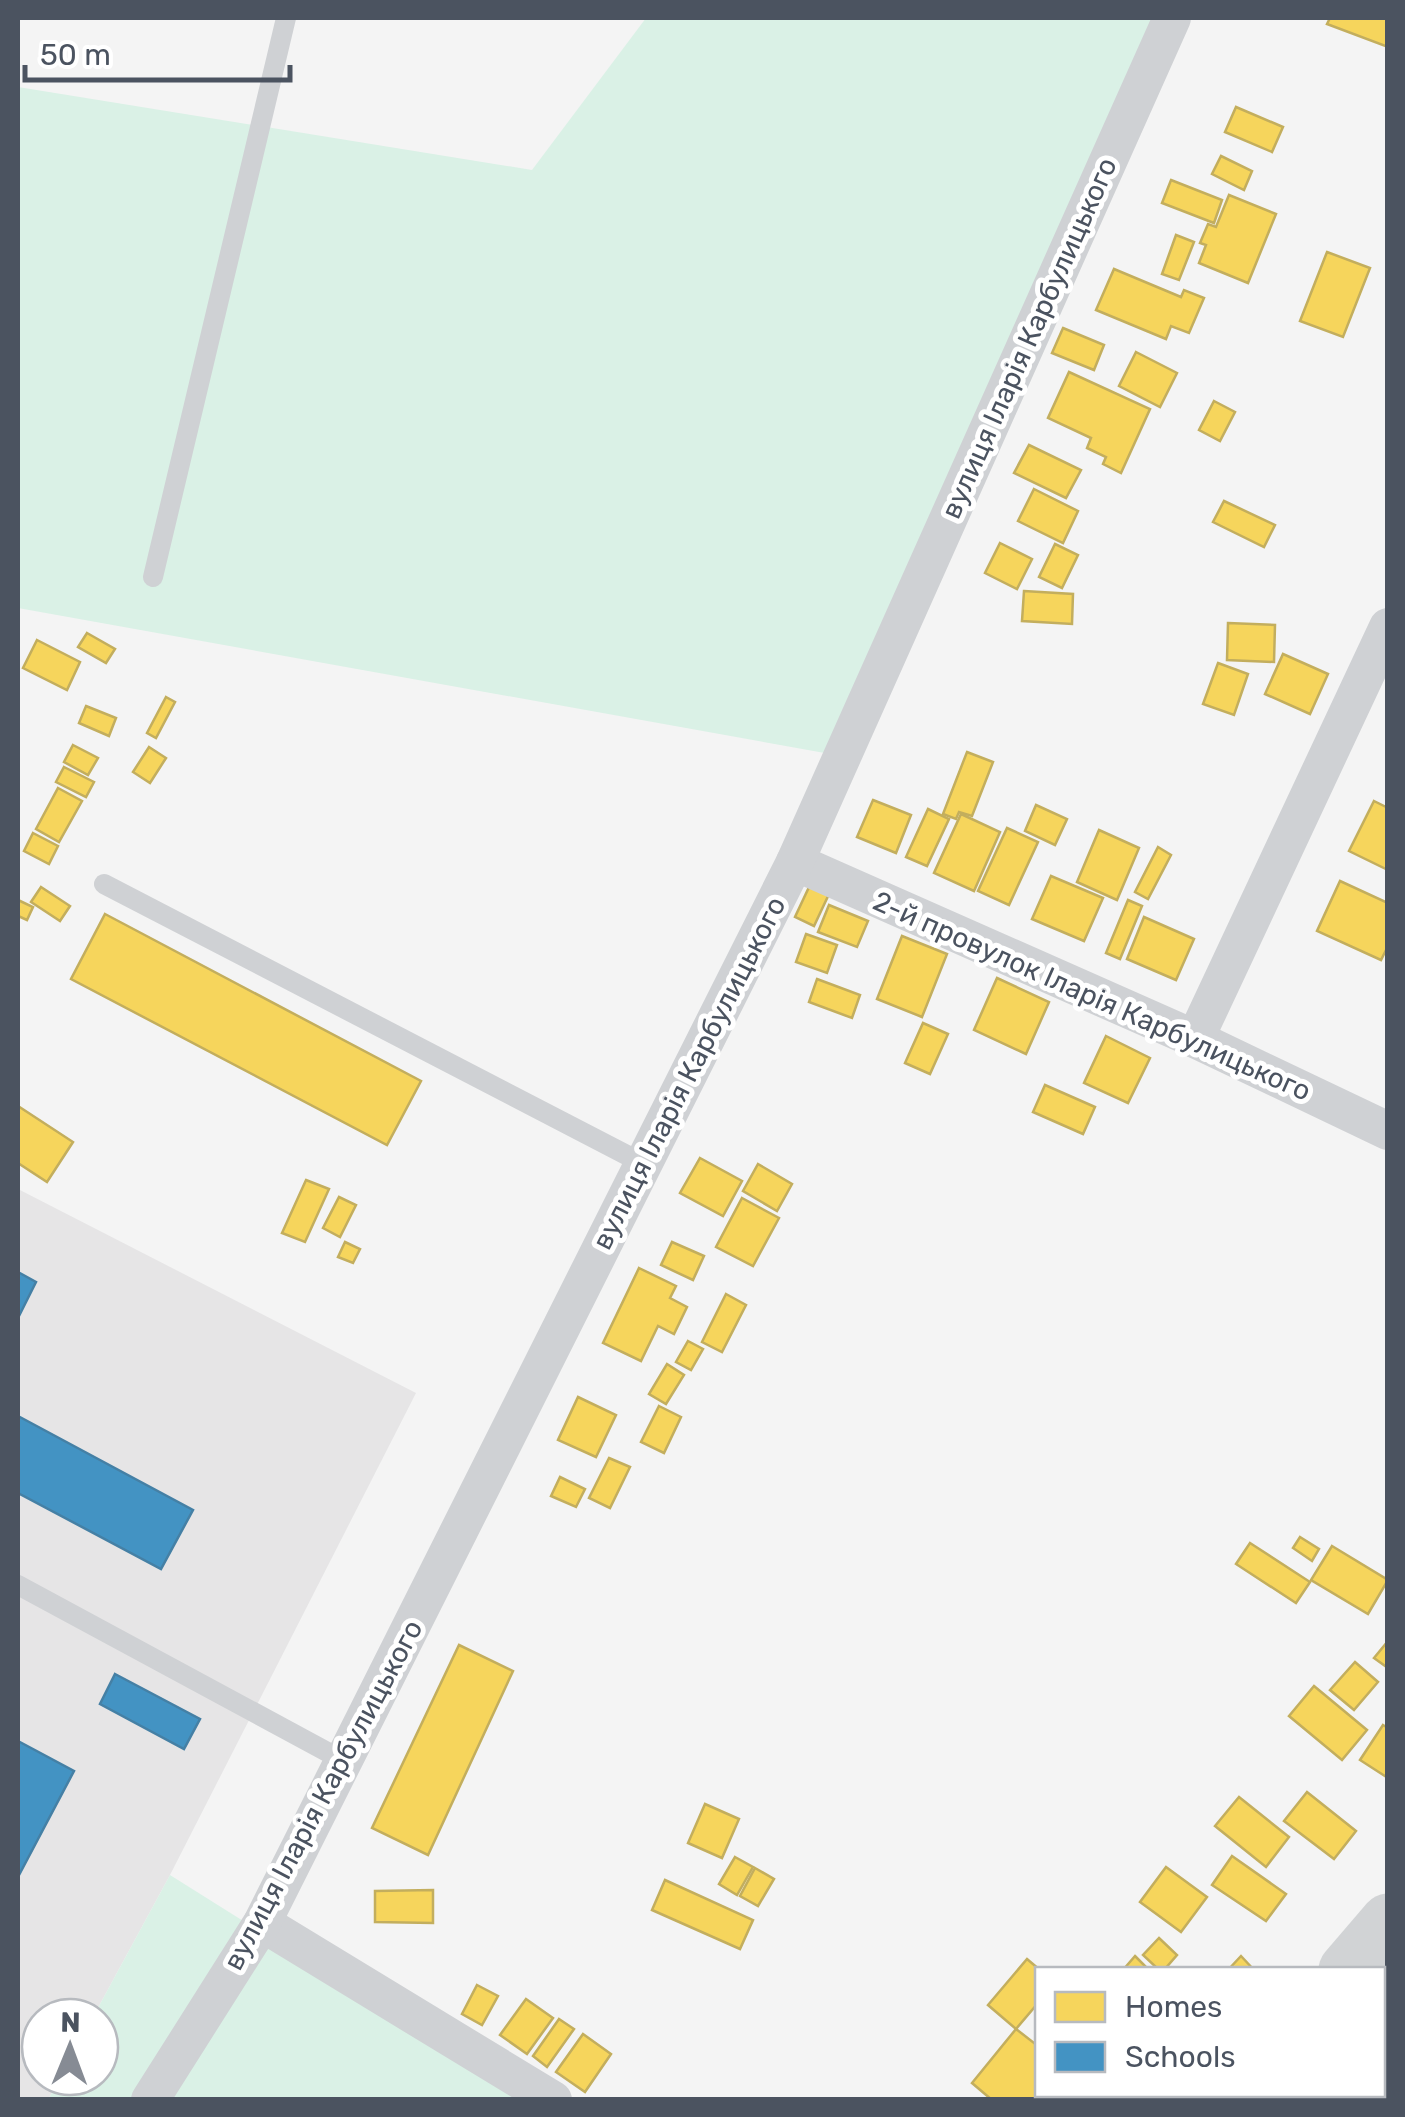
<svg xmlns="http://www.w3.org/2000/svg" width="1405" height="2117" viewBox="0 0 1405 2117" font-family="Rubik,sans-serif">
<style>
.education{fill:#e6e5e6}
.green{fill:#daf1e6}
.homes{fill:#f6d55c;stroke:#c3ae5d;stroke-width:2.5}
.schools{fill:#4393c3;stroke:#4580a5;stroke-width:2.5}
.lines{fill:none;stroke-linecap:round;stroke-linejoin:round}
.service{stroke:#cfd1d4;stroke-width:20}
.minor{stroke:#cfd1d4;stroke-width:38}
.secondary{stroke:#d1d3d5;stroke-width:55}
.labels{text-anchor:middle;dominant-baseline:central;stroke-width:10;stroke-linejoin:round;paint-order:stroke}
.street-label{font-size:28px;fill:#4b5360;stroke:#fff}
</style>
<rect width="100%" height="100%" fill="#f4f4f4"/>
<!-- education -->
<path class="education" d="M18,1189L416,1393L170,1875L93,2017H40V2077H60L48,2100L18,2099Z"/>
<!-- green -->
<g class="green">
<path d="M646,18H1182L858,759L18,608V87L532,170Z"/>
<path d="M170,1875L526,2099L48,2100L60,2077H100V2017H93Z"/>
</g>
<!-- homes -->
<g class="homes">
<path d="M1330,18H1388V47L1327,24Z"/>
<path d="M1236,107L1283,127L1272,152L1225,132Z"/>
<path d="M1221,156L1252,171L1244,190L1212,174Z"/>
<path d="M1171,180L1222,200L1214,223L1162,203Z"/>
<path d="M1229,195L1276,214L1248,283L1199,263L1206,245L1200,243L1208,224L1216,227Z"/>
<path d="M1176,235L1194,242L1179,280L1162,274Z"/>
<path d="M1327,252L1370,268L1343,337L1300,321Z"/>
<path d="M1114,269L1181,297L1184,290L1204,298L1189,333L1171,326L1166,339L1096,310Z"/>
<path d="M1063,328L1104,345L1094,370L1052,353Z"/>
<path d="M1136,352L1177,373L1160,407L1119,386Z"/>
<path d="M1069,372L1150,409L1121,473L1103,464L1106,457L1087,448L1091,438L1048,418Z"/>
<path d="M1214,401L1235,412L1220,441L1199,430Z"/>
<path d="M1029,445L1081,470L1066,498L1014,473Z"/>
<path d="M1034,489L1078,511L1063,543L1018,521Z"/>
<path d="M1224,501L1275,525L1264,547L1213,522Z"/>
<path d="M1000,543L1032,559L1017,589L985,573Z"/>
<path d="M1055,544L1078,555L1062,588L1039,577Z"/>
<path d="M1024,591L1073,594L1072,624L1022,621Z"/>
<path d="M1228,623L1275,625L1274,662L1227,660Z"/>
<path d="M87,633L115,649L106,663L78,647Z"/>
<path d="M37,640L80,662L67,690L23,668Z"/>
<path d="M1283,654L1328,674L1310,714L1265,694Z"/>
<path d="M1218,663L1248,674L1234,715L1203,704Z"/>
<path d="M166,697L175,702L156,738L147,733Z"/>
<path d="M86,706L116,718L109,736L79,723Z"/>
<path d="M73,745L98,758L88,775L64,762Z"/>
<path d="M149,747L166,758L150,783L133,772Z"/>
<path d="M967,752L993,762L972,816L959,812L956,819L943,814Z"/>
<path d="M64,767L94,782L86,797L56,782Z"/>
<path d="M58,788L82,801L59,842L36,829Z"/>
<path d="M873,800L911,815L896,853L857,837Z"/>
<path d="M1374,801L1388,808V870L1349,851Z"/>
<path d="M1036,805L1067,819L1055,845L1025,831Z"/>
<path d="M928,809L949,819L927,866L906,857Z"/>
<path d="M961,814L1000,832L974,891L934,873Z"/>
<path d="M1007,828L1038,842L1009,905L978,891Z"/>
<path d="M1099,830L1139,848L1117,900L1077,882Z"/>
<path d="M33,833L58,846L49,864L24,851Z"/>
<path d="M1158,847L1171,855L1148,899L1135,892Z"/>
<path d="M1051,876L1103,898L1084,941L1032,919Z"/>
<path d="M1340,881L1388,903V946L1381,960L1317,931Z"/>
<path d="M810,885L829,894L814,926L795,917Z"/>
<path d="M41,887L70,906L60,921L31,902Z"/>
<path d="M18,900L33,907L27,920L18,916Z"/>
<path d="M1128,900L1142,906L1120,959L1106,953Z"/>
<path d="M829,905L868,921L857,947L818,932Z"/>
<path d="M105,914L421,1081L387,1145L71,979Z"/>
<path d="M1144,917L1194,939L1176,980L1127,959Z"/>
<path d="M806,934L837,945L827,973L796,962Z"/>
<path d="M902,936L947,954L922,1017L877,999Z"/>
<path d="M997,978L1049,1002L1026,1054L974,1030Z"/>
<path d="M817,979L860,995L852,1018L809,1002Z"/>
<path d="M923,1023L948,1034L930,1074L905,1063Z"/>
<path d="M1106,1036L1150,1058L1128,1103L1084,1083Z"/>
<path d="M1045,1085L1095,1107L1083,1134L1033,1112Z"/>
<path d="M18,1106L73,1142L47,1182L18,1163Z"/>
<path d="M700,1158L742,1181L723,1216L680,1193Z"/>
<path d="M758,1164L792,1184L777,1211L743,1191Z"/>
<path d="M306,1180L329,1189L305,1242L282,1233Z"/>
<path d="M339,1197L356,1205L340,1237L323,1228Z"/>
<path d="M742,1198L779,1218L753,1266L716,1247Z"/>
<path d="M345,1242L360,1249L353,1263L338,1257Z"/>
<path d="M672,1242L704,1256L693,1280L661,1265Z"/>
<path d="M639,1268L676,1286L670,1298L687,1307L674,1334L658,1326L641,1361L603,1343Z"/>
<path d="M726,1294L746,1305L722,1352L702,1342Z"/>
<path d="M688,1341L703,1349L691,1370L676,1362Z"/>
<path d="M667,1364L684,1375L666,1404L649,1394Z"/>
<path d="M578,1397L616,1415L596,1457L558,1440Z"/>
<path d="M659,1406L681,1417L664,1453L641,1442Z"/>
<path d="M609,1458L630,1467L610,1508L589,1498Z"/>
<path d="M560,1477L585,1489L576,1507L551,1496Z"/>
<path d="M1300,1537L1319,1549L1312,1561L1293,1548Z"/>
<path d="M1250,1543L1310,1582L1296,1603L1236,1564Z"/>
<path d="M1332,1546L1388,1580L1368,1614L1311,1580Z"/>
<path d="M1388,1641V1668L1374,1658Z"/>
<path d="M459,1645L513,1671L428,1855L372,1828Z"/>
<path d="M1355,1662L1378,1682L1354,1710L1330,1690Z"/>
<path d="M1314,1686L1367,1730L1342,1760L1289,1716Z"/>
<path d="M1383,1725L1388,1728V1778L1360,1760Z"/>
<path d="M1307,1792L1356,1831L1334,1859L1284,1821Z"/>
<path d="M1239,1797L1289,1837L1266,1867L1215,1826Z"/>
<path d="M705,1804L739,1819L722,1858L688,1843Z"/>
<path d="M1232,1856L1286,1894L1266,1921L1212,1885Z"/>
<path d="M735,1857L753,1867L737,1895L719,1884Z"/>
<path d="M1166,1867L1207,1897L1181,1932L1140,1902Z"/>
<path d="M755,1868L774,1879L758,1906L740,1896Z"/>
<path d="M665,1880L753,1920L740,1949L652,1910Z"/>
<path d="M433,1890V1923L375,1922V1891Z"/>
<path d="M1159,1938L1177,1955L1164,1970H1159L1143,1955Z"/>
<path d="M1135,1956L1149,1970H1123Z"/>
<path d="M1241,1956L1254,1970H1228Z"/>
<path d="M1027,1959L1040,1970H1038V2003L1016,2029L988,2005Z"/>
<path d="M477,1985L498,1996L482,2025L462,2014Z"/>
<path d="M526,1999L553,2018L527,2054L500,2035Z"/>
<path d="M559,2019L574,2029L547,2067L533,2056Z"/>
<path d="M1016,2029L1038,2046V2094H1047L1043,2100H992L972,2083Z"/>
<path d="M583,2034L611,2054L585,2092L556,2072Z"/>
<path d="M1388,2071V2100H1376L1372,2097L1373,2094H1382V2079Z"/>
<path d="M1293,2094H1351L1348,2100H1302Z"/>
</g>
<!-- schools -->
<g class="schools">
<path d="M18,1272L36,1282L18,1318Z"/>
<path d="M18,1416L193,1510L161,1569L18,1493Z"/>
<path d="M115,1674L200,1719L184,1749L100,1704Z"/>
<path d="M18,1741L74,1771L18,1877Z"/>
</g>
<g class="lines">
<!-- service -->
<g class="service">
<path d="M153,577L286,18"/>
<path d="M104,884L644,1164"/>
<path d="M18,1585L344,1761"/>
</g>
<!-- minor -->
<g class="minor">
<path d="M795,862L1195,1039L1388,1131"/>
<path d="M1195,1039L1388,627"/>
<path d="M262,1923L553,2100"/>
<path d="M150,2100L262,1923L795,862L1172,18"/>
</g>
<!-- secondary -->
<g class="secondary">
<path d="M1346,1970L1388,1921"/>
<path d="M1244,2100L1247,2094"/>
</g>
</g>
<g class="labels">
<!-- street labels -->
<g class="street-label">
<text transform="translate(1029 338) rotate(-66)">вулиця Іларія Карбулицького</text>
<text transform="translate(1092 996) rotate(24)">2-й провулок Іларія Карбулицького</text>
<text transform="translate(689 1073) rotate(-63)">вулиця Іларія Карбулицького</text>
<text transform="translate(323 1795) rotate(-62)">вулиця Іларія Карбулицького</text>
</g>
</g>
<!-- border -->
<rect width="1405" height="2117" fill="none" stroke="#4b5360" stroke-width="40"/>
<!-- legend -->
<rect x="1035" y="1967" width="350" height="130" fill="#ffffff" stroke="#b7babf" stroke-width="2.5"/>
<rect x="1055" y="1992" width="50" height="30" fill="#f6d55c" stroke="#b7babf" stroke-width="2.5"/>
<text x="1125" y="2017" font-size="30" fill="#4b5360">Homes</text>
<rect x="1055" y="2042" width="50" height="30" fill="#4393c3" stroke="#b7babf" stroke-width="2.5"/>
<text x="1125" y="2067" font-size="30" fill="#4b5360">Schools</text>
<!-- north arrow -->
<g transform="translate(70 2047) rotate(1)"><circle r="48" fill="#ffffff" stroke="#b7babf" stroke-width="2.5"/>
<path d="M0-8L18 38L0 25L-18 38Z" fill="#868b94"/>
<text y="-15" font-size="28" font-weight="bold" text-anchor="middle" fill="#4b5360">N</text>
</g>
<!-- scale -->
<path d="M25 65v15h265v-15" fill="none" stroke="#4b5360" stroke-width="5"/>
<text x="40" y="65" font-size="30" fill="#4b5360" stroke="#ffffff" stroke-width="8" paint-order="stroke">50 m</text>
</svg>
